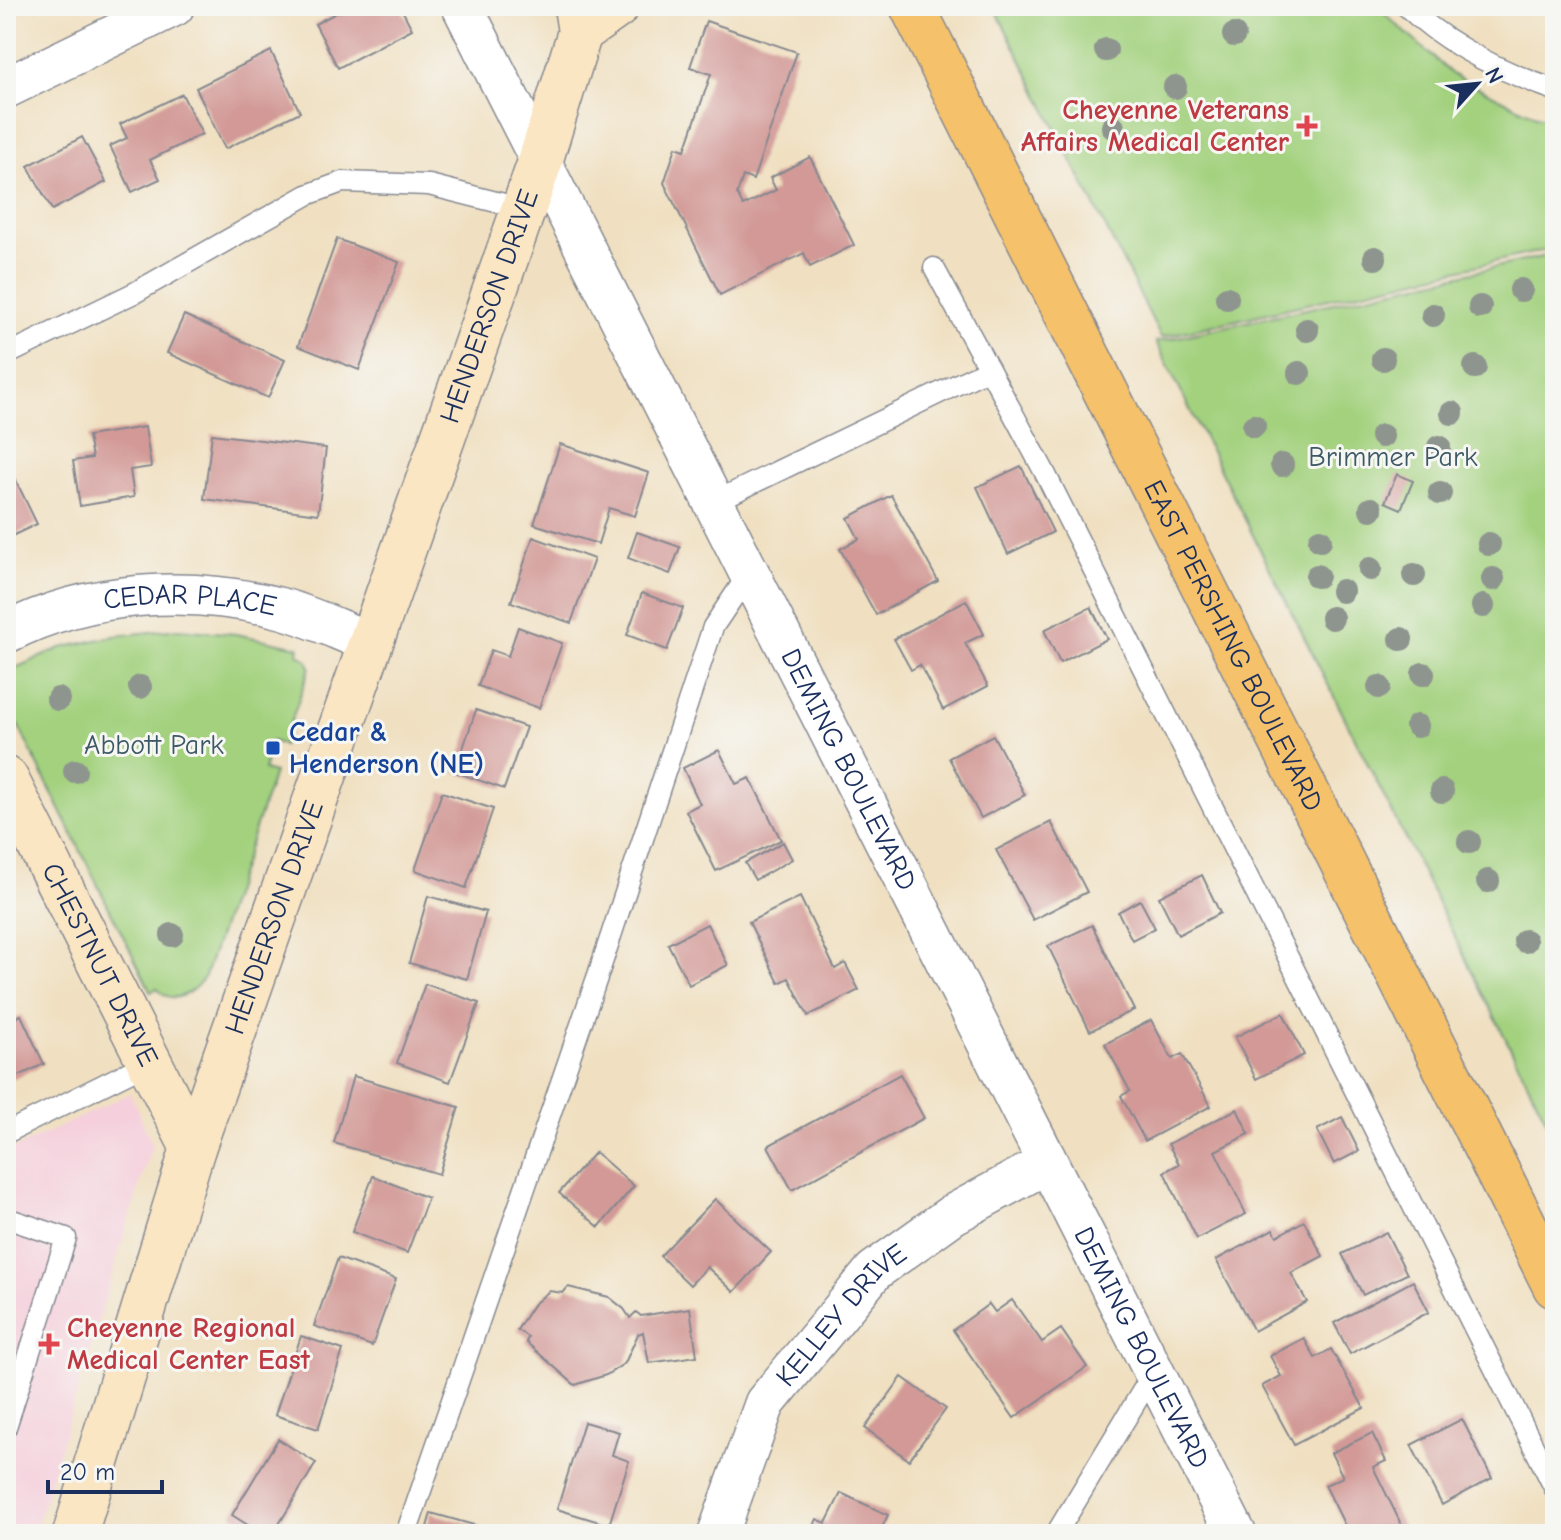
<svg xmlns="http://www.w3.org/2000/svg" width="1561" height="1540" viewBox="0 0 1561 1540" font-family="'Comic Neue',sans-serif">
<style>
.built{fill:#f5cfdc}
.green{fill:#a3d17e;stroke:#5f806e;stroke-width:2}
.building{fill:#d29996}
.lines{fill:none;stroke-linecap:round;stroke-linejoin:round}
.lane-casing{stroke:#868890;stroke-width:23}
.street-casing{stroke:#868890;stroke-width:43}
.secondary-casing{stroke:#868890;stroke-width:47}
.primary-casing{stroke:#868890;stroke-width:47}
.lane{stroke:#fff;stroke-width:20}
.street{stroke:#fff;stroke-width:40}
.secondary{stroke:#fbe6c4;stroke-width:44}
.primary{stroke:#f5c16b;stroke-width:44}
.tree{fill:#8e958f}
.health-dot{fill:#e0444e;stroke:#f6f6f2;stroke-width:3}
.transit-dot{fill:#1a4fb4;stroke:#f6f6f2;stroke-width:3}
.labels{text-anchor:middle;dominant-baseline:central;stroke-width:6;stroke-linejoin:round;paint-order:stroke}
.health-label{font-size:28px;font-weight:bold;fill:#be3a42;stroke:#f6f6f2;text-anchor:end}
.street-label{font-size:28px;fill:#1b2f5e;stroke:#f6f6f2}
.park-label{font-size:28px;fill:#3d5866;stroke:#f6f6f2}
.transit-label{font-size:28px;font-weight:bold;fill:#164399;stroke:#f6f6f2;text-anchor:start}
</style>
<rect width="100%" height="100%" fill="#f6f6f2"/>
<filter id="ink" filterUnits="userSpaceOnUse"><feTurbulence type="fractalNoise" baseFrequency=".0125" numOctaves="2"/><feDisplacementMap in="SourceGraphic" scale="16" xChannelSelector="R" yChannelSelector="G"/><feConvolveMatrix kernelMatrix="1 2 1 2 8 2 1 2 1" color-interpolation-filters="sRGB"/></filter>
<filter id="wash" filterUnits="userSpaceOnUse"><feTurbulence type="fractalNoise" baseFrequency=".006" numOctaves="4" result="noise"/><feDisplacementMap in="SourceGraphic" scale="32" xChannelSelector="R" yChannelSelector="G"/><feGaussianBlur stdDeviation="1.8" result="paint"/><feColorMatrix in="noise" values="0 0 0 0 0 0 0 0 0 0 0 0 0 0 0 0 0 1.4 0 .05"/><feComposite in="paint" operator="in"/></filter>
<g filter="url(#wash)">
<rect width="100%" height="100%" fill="#f0e0c1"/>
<!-- built -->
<path class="built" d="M130,1093L152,1144L34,1534H6V1153Z"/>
<!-- green -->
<g class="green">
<path d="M994,6H1376L1453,75L1536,116L1555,120V248L1161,337Z"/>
<path d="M1555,254V1137L1156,342Z"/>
<path d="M178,629L236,634L299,647L298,654L307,660L310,667L283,745L272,741L264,770L274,773L205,976C194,992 173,1008 157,988L151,992L6,701V689L13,669L61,648L115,636Z"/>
</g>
<g id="blocks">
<!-- building -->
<g class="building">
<path d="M349,6H400L412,29L338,68L315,24Z"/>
<path d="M706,21L797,52L753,180L743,176L737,194L743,206L776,190L770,178L810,157L854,245L810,267L804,253L720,295L664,183L676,147L685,150L711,74L690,67Z"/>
<path d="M271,51L300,112L225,149L196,88Z"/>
<path d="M182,94L202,134L150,160L160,179L132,192L110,146L127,138L120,124Z"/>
<path d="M82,137L106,182L52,210L28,166Z"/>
<path d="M337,239L399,262L359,370L298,346Z"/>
<path d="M184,315L285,360L268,398L167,353Z"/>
<path d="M145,427L151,467L130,470L134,497L80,506L73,461L92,458L88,436Z"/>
<path d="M212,434L326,448L318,514L204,499Z"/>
<path d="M560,444L649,473L635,516L609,508L598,544L534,524Z"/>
<path d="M6,460L37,524L6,539Z"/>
<path d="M1021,466L1053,532L1008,554L977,487Z"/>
<path d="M1397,474L1413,481L1401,509L1385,502Z"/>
<path d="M891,495L938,581L876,615L840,549L859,539L848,518Z"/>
<path d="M637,532L680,547L670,574L628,558Z"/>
<path d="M533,537L594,559L571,623L511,602Z"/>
<path d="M642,593L683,608L667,650L627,635Z"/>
<path d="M966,600L984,634L965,643L988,686L943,710L920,665L911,670L894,639Z"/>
<path d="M1091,607L1107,639L1060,663L1044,630Z"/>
<path d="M518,627L562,643L539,708L478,686L491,650L508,656Z"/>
<path d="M476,710L526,727L504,789L455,772Z"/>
<path d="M993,735L1025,795L981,818L949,758Z"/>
<path d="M719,750L736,784L750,778L781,840L716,871L686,811L700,804L683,768Z"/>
<path d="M442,792L493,809L466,888L415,870Z"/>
<path d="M1051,822L1087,892L1033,920L996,850Z"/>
<path d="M783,842L792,859L755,880L745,863Z"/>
<path d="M1202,875L1220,913L1178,935L1159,897Z"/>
<path d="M428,896L486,912L467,979L409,963Z"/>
<path d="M800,897L835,969L845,963L859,990L808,1016L789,978L779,983L749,922Z"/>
<path d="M1140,900L1155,928L1132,940L1118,912Z"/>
<path d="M707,924L728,965L689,985L668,944Z"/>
<path d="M1092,925L1134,1010L1090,1031L1048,946Z"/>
<path d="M425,984L479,1003L450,1082L397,1063Z"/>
<path d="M1283,1013L1304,1055L1256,1079L1235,1037Z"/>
<path d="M21,1015L44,1064L6,1082V1023Z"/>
<path d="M1151,1020L1172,1059L1182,1054L1211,1106L1145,1141L1121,1096L1130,1091L1105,1044Z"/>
<path d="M900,1074L924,1118L792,1190L768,1146Z"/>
<path d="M353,1076L459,1107L439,1174L334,1143Z"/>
<path d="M1237,1109L1249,1134L1215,1151L1246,1214L1197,1239L1164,1172L1179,1164L1168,1144Z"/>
<path d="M1342,1117L1359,1151L1334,1164L1317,1130Z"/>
<path d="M595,1152L634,1186L599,1227L559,1193Z"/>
<path d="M373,1176L428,1198L407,1253L352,1232Z"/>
<path d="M715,1199L771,1252L734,1292L707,1267L690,1285L660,1256Z"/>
<path d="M1304,1221L1323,1256L1291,1273L1307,1302L1254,1331L1216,1260L1273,1229L1277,1236Z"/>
<path d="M1386,1232L1407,1274L1363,1295L1342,1254Z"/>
<path d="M338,1258L396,1279L372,1346L314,1326Z"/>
<path d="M1413,1281L1429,1312L1350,1354L1334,1323Z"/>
<path d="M568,1287L609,1297L624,1309L630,1318L636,1312L641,1316L690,1308L697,1356L649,1363L643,1332L638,1334L625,1363L606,1375L575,1385L526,1342L528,1337L517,1330L533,1305L549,1291L563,1293Z"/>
<path d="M1012,1300L1042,1342L1061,1329L1087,1367L1014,1418L953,1330L989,1304L995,1312Z"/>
<path d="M301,1336L343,1350L318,1429L275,1415Z"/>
<path d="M1304,1338L1315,1358L1331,1349L1364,1408L1294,1445L1262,1386L1281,1376L1270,1356Z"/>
<path d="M902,1377L946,1409L909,1460L865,1428Z"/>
<path d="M1462,1419L1492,1478L1442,1505L1411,1445Z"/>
<path d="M584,1422L619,1432L612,1455L629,1461L609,1525L557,1509Z"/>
<path d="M1372,1433L1386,1461L1373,1467L1402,1526L1387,1534H1349L1325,1485L1343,1477L1331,1453Z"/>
<path d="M278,1439L316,1463L273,1534H262L232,1515Z"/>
<path d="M841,1493L888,1515L879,1534H810L817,1519L826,1523Z"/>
<path d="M431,1513L481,1527L479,1534H425Z"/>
</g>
</g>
</g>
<g filter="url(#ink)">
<use href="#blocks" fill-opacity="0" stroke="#868890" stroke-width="2"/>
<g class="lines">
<defs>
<g id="lane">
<path d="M1406,6C1447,45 1502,72 1555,90"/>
<path d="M934,268L989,369"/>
<path d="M6,355L136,292L307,195L342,182L429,185L524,209"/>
<path d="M714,502L989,369L1044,471L1555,1489"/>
<path d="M6,1133L149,1062"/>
<path d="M6,1218L66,1238L6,1427"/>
<path d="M406,1534L598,975L713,627L750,572"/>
<path d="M1056,1534L1155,1370"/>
</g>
<g id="street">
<path id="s1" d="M462,6L1236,1534"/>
<path d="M6,88L174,6"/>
<path id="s2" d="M6,633C90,590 190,585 280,608C311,616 342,632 372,643"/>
<path id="s3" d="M718,1534L765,1403L874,1271L952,1215L1047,1163"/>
</g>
<g id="secondary">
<path d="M580,32L617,6"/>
<path id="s4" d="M6,779L193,1148"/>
<path id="s5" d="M75,1534L193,1148L540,162L580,32L576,6"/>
</g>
<g id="primary">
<path id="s6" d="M912,6L1555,1286"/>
</g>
</defs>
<!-- lane casing -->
<use href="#lane" class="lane-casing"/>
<!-- street casing -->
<use href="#street" class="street-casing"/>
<!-- secondary casing -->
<use href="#secondary" class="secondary-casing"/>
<!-- primary casing -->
<use href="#primary" class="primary-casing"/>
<!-- lane -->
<use href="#lane" class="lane"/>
<!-- street -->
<use href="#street" class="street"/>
<!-- secondary -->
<use href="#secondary" class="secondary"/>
<!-- primary -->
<use href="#primary" class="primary"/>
</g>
<!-- trees -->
<g class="tree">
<circle cx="1234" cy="35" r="12"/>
<circle cx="1106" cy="50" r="12"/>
<circle cx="1175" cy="87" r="12"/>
<circle cx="1113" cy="127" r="12"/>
<circle cx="1375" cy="258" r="12"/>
<circle cx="1521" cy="290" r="12"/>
<circle cx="1227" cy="298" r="12"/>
<circle cx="1480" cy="307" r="12"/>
<circle cx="1433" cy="315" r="12"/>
<circle cx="1307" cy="330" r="12"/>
<circle cx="1383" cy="359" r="12"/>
<circle cx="1475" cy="367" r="12"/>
<circle cx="1299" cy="373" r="12"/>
<circle cx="1452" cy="413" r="12"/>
<circle cx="1254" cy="426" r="12"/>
<circle cx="1382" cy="436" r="12"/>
<circle cx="1439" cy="447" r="12"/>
<circle cx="1282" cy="465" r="12"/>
<circle cx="1440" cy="493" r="12"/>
<circle cx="1371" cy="509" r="12"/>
<circle cx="1320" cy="540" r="12"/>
<circle cx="1489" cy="544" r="12"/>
<circle cx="1370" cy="569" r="12"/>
<circle cx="1414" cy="575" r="12"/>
<circle cx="1317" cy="576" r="12"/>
<circle cx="1493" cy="579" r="12"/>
<circle cx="1342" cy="591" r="12"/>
<circle cx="1483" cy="606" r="12"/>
<circle cx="1332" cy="618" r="12"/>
<circle cx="1401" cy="639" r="12"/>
<circle cx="1423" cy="674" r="12"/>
<circle cx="140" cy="687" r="12"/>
<circle cx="1379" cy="687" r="12"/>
<circle cx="58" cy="699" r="12"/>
<circle cx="1417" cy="726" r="12"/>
<circle cx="75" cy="771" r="12"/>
<circle cx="1442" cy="791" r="12"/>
<circle cx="1469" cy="842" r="12"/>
<circle cx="1488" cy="881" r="12"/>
<circle cx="172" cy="935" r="12"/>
<circle cx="1525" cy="941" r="12"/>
</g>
</g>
<!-- markers -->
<g class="health-dot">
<path d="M1303 114h8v8h8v8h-8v8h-8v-8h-8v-8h8z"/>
<path d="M45 1332h8v8h8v8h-8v8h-8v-8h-8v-8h8z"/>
</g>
<rect class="transit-dot" x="265" y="740" width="16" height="16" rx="4"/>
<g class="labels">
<!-- health labels -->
<g class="health-label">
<text x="1289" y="110">Cheyenne Veterans<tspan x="1289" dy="32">Affairs Medical Center</tspan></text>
<text x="67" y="1328" text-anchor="start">Cheyenne Regional<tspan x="67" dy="32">Medical Center East</tspan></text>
</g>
<!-- street labels -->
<g class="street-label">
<text stroke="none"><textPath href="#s5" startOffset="1296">HENDERSON DRIVE</textPath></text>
<text stroke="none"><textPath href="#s2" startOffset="190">CEDAR PLACE</textPath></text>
<text stroke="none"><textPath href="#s6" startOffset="716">EAST PERSHING BOULEVARD</textPath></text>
<text stroke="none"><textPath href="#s1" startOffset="856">DEMING BOULEVARD</textPath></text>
<text stroke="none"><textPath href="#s5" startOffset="648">HENDERSON DRIVE</textPath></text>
<text stroke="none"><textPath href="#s4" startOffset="208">CHESTNUT DRIVE</textPath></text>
<text stroke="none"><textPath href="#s3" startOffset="256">KELLEY DRIVE</textPath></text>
<text stroke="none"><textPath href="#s1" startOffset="1504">DEMING BOULEVARD</textPath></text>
</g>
<!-- park labels -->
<g class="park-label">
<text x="1393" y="457">Brimmer Park</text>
<text x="154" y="745">Abbott Park</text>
</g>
<!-- transit labels -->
<g class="transit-label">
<text x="289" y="732">Cedar &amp;<tspan x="289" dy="32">Henderson (NE)</tspan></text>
</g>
</g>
<!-- margin -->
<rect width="1561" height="1540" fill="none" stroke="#f6f6f2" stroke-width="32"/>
<!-- north arrow -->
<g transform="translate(1477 84) rotate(63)" stroke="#f6f6f2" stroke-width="6" paint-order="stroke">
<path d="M0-6L14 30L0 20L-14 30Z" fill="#1b2f5e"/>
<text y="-12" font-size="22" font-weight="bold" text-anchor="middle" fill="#1b2f5e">N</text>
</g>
<!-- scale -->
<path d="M48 1480v12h114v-12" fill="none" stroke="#1b2f5e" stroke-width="4"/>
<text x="60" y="1480" font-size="24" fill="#1b2f5e" stroke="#f6f6f2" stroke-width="6" paint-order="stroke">20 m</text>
</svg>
